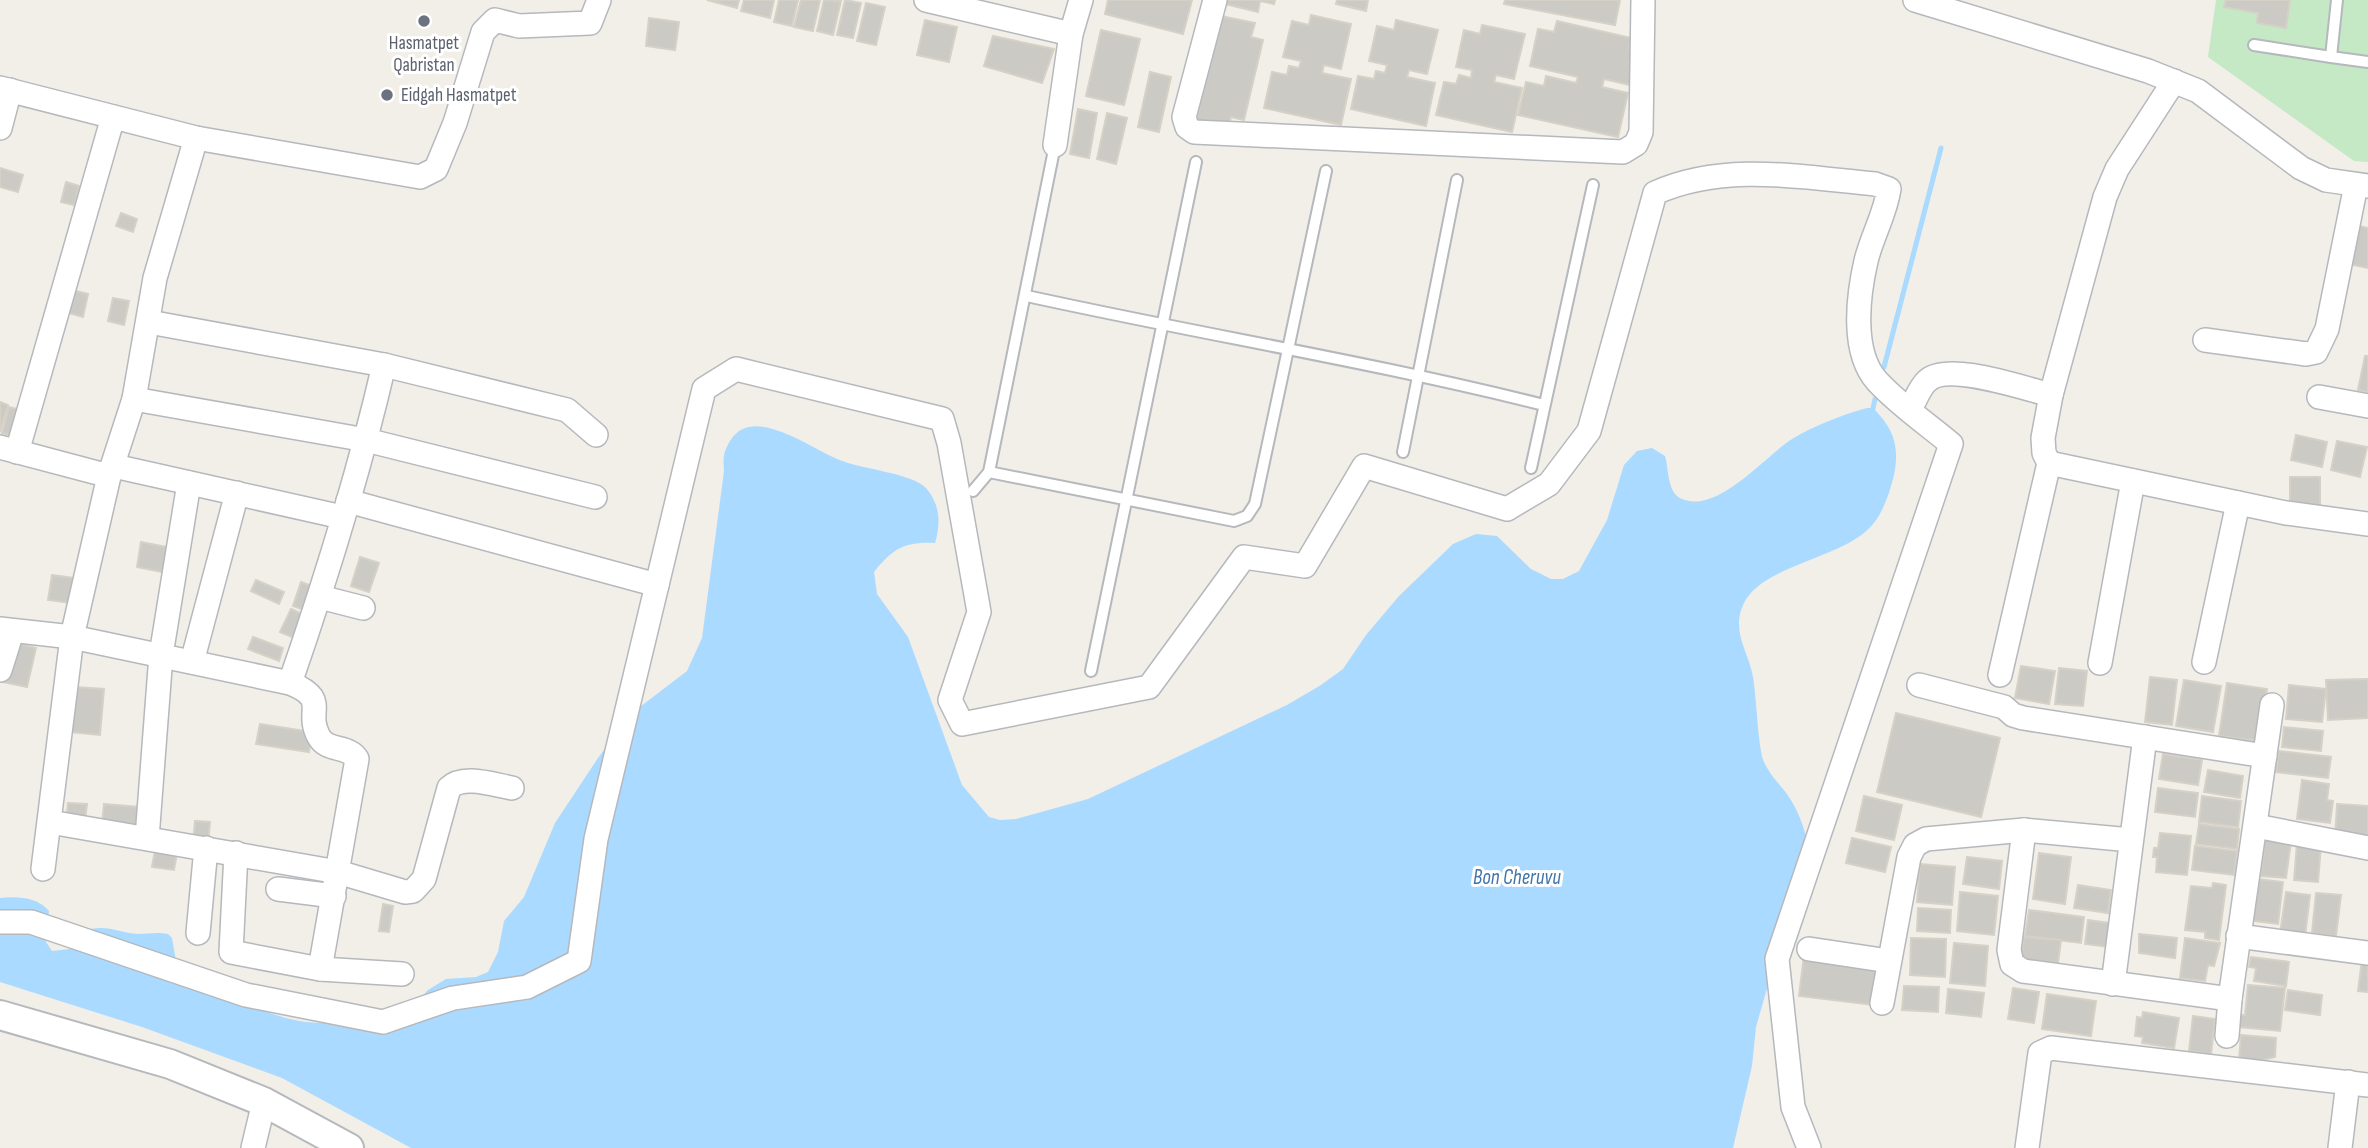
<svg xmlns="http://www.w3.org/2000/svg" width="2368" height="1148" viewBox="0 0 2368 1148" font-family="'Sofia Sans Condensed',sans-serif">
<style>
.green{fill:#c5e8c5}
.water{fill:#aadaff}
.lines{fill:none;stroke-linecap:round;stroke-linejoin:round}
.stream{stroke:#aadaff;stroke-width:5}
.building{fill:#cccac5;stroke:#d6d1c6;stroke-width:2}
.service-casing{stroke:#b5b8bc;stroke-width:14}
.minor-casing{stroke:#b5b8bc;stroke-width:26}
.tertiary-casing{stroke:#b5b8bc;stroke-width:32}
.service{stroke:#fff;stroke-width:10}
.minor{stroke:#fff;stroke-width:23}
.tertiary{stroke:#fff;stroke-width:28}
.worship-dot{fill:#6b7280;stroke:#fff;stroke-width:2.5}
.labels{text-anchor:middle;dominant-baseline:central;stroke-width:6;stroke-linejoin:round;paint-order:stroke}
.worship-label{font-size:19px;fill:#5b616d;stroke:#fff}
.water-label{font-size:21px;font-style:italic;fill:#4174aa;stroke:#fff}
</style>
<rect width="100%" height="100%" fill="#f1efe8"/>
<!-- green -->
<path class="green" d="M2216,0H2368V162L2354,161L2208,57Z"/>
<!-- water -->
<path class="water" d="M1867,408H1873C1893,428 1900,445 1894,475C1890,491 1884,511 1873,524C1845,559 1761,564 1743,605C1731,632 1749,652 1753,677C1757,704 1757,731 1762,757C1768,773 1777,781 1787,794C1798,810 1804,826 1808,845L1756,1027L1752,1066L1733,1148H411L282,1078L142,1027L0,982V898C17,896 38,897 49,911L46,942L52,951L78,948L91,929C108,925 121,933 138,934C148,934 158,932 168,934L172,938L177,967C217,988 260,1016 306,1022C338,1025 371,1020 403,1017L428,990L446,979L476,977L488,972L498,952L504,921L524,897L555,823L598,758L632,713L687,671L702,638L724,471C723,458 723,453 730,441C754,402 814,452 845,462C864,469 913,474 926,488C940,504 941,523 935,543C905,541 892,549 874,572L877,594L908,637L962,785L989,817L1000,820L1016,819L1088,799L1287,705L1321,685L1343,669L1366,635L1399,596L1453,544L1476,534L1497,536L1531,569L1551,579H1563L1579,571L1607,520L1624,465L1637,451L1652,448L1665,456C1669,470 1667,493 1682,499C1718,514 1765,456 1792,439C1815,425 1842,415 1867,408Z"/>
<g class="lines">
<!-- stream -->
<g class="stream">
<path d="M1884,367L1941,148"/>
<path d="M1872,413L1875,399"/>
</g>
</g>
<!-- building -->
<g class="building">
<path d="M707,0H739L737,8Z"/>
<path d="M744,0H774L770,18L741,11Z"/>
<path d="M779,0H798L792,26L774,22Z"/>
<path d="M801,0H820L813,31L794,27Z"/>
<path d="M824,0L841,1L833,35L817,31Z"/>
<path d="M845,0L861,3L853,38L837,35Z"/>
<path d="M1108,0H1192L1183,34L1105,14Z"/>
<path d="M1226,0H1275L1274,4L1260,1L1258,12L1225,4Z"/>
<path d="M1337,0H1368L1366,11L1336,4Z"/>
<path d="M1505,0H1620L1615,25L1504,4Z"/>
<path d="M2226,0H2290L2286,28L2257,23L2258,13L2224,7Z"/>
<path d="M866,3L885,7L876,45L857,41Z"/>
<path d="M1311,15L1351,24L1341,69L1324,65L1322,73L1351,79L1341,125L1264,108L1272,72L1287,75L1289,66L1299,68L1301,61L1283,57L1292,21L1309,25Z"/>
<path d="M1221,16L1255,23L1251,37L1263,40L1244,120L1231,117L1228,129L1196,122Z"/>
<path d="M649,18L679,22L675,50L646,46Z"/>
<path d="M925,20L957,27L949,62L917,55Z"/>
<path d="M1396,20L1438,30L1427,74L1409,70L1407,77L1435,83L1426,126L1351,109L1358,76L1374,79L1376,71L1385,73L1387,65L1369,61L1377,26L1394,30Z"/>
<path d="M1557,21L1631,38L1629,48L1638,50L1630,85L1604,79L1602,87L1628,93L1618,137L1518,115L1526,82L1544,86L1546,76L1576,83L1578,77L1530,66L1538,29L1554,32Z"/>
<path d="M1482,25L1525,34L1514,79L1496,75L1494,82L1522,88L1512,132L1436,115L1444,82L1456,84L1459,75L1471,78L1472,70L1456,67L1464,30L1480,34Z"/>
<path d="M1101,30L1140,39L1124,105L1086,96Z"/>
<path d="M993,36L1054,49L1042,83L984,66Z"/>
<path d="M1150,72L1171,77L1159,132L1138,127Z"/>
<path d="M1078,109L1097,113L1089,158L1070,154Z"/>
<path d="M1107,113L1127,118L1116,164L1097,159Z"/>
<path d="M0,168L23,175L18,192L0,187Z"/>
<path d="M66,182L79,186L74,205L61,202Z"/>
<path d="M121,213L137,219L133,232L116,226Z"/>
<path d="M2359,226L2368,228V268L2349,264Z"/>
<path d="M68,289L88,294L83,317L62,311Z"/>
<path d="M113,298L129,301L124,325L108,321Z"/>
<path d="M2365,356H2368V392L2358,390Z"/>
<path d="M0,402L8,405L0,432Z"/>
<path d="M9,407L21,410L14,436L2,433Z"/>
<path d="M2296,435L2327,442L2322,467L2291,460Z"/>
<path d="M2337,441L2367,447L2360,477L2331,470Z"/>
<path d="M2290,477H2320V507L2290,506Z"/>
<path d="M141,542L177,549L172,574L137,567Z"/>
<path d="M360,557L379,563L369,592L351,586Z"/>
<path d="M52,575L82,579L78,604L48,600Z"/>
<path d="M256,580L284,592L279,604L251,591Z"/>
<path d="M301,582L320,589L312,613L293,606Z"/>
<path d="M291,609L309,617L299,640L280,632Z"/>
<path d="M253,637L283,648L279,661L248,649Z"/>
<path d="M12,642L36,648L27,687L3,682Z"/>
<path d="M2021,666L2055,671L2049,704L2015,698Z"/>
<path d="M2059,668L2087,671L2083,706L2055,704Z"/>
<path d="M2150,677L2177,680L2172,725L2145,722Z"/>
<path d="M2368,679V718L2328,720L2326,680Z"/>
<path d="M2184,680L2221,686L2213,732L2176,726Z"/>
<path d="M2227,683L2267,689L2259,741L2219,736Z"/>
<path d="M2289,685L2326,689L2322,722L2286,719Z"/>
<path d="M75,687L104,689L100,735L71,732Z"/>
<path d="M1896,713L2000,738L1981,817L1877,792Z"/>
<path d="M260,724L312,732L309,752L256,744Z"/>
<path d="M2284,727L2323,731L2321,751L2282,747Z"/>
<path d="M2279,751L2331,757L2328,778L2276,772Z"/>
<path d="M2163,754L2202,760L2198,785L2159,779Z"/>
<path d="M2208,770L2243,776L2240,798L2204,792Z"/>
<path d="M2302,780L2329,784L2327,800L2333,801L2330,823L2297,819Z"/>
<path d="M2158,788L2198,793L2195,817L2155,812Z"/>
<path d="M1864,796L1902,805L1894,840L1856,831Z"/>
<path d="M2202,796L2241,801L2238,827L2199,822Z"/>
<path d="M68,803L87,804L85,820L66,819Z"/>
<path d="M104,804L139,807L137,826L102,823Z"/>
<path d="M2337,804L2368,806V841L2335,839Z"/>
<path d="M195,821L210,822L208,845L193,844Z"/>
<path d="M2199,824L2239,829L2237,849L2196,844Z"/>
<path d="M2160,833L2191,836L2187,875L2156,872L2157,857H2153L2154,848H2158Z"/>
<path d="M1852,838L1891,847L1885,872L1846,863Z"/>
<path d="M2265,839L2291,842L2286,878L2261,876Z"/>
<path d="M2297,843L2321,845L2318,882L2294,880Z"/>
<path d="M2195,846L2237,851L2234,875L2192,870Z"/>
<path d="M155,850L177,853L174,870L152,867Z"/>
<path d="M2039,853L2071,857L2065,904L2033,899Z"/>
<path d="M1967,857L2002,861L1999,889L1963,884Z"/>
<path d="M1920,864L1955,867L1952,905L1917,902Z"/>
<path d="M2258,879L2283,882L2278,924L2253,921Z"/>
<path d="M2213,883L2226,885L2219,940L2205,938V932L2185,930L2191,886L2212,888Z"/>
<path d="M2078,885L2111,890L2108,913L2074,908Z"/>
<path d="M1960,892L1998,896L1994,935L1957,931Z"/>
<path d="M2286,892L2310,895L2305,937L2280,934Z"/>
<path d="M2316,893L2341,895L2336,936L2312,933Z"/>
<path d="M383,904L393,906L389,932L379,931Z"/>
<path d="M1918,908L1951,910L1950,933L1917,931Z"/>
<path d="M2029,910L2084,917L2081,943L2025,936Z"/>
<path d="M2088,920L2111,923L2108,947L2085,944Z"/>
<path d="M2139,934L2177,938L2175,958L2139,953Z"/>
<path d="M2024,937L2061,940L2058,963L2021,959Z"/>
<path d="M1911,938L1946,939L1945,977L1910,975Z"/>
<path d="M2185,938L2220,943L2214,966L2208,965L2205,981L2180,978Z"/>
<path d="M1954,943L1988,946L1985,986L1950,983Z"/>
<path d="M1804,955L1878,965L1873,1005L1799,996Z"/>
<path d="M2251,957L2289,962L2286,986L2254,981L2256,968L2249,967Z"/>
<path d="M2362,960L2368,961V992L2358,991Z"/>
<path d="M2248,985L2285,988L2280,1031L2239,1027L2240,1015H2245Z"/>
<path d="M1904,986L1939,987L1938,1012L1902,1010Z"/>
<path d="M2013,988L2039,992L2034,1023L2008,1019Z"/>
<path d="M1948,989L1984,993L1981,1017L1946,1013Z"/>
<path d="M2288,990L2322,995L2320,1015L2285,1010Z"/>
<path d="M2047,994L2096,1001L2091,1036L2042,1029Z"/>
<path d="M2143,1012L2179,1018L2174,1048L2142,1043L2143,1037L2135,1036L2137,1017L2142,1018Z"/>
<path d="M2193,1016L2215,1019L2211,1054L2189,1051Z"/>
<path d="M2241,1035L2276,1038L2275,1057L2257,1061L2239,1060Z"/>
</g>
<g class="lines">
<defs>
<g id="service">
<path d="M2254,45L2331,57L2337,0"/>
<path d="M2331,57L2368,62"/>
<path d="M1027,296C1199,334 1373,362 1544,405"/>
<path d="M1403,452L1457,180"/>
<path d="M1531,468L1593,185"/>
<path d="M989,472L1234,521L1247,516L1255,504L1326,171"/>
<path d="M973,491L989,472L1055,145"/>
<path d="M1091,671L1196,162"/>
</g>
<g id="minor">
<path d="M926,0L1071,34"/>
<path d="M1215,0L1184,117L1187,127L1194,132L1623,152L1636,144L1641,132L1643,0"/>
<path d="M1915,0L2148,71L2198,91L2301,168L2326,180L2368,186"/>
<path d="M0,88L196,138L420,177L436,169L455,123L483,32L495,20L519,26L590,23L599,0"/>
<path d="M0,128L10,90"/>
<path d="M1055,145L1071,34L1081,0"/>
<path d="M149,322L384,365"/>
<path d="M2205,340L2306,354L2316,352L2327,329L2356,185"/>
<path d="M2319,397L2368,406"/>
<path d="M134,399L366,440L595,497"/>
<path d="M1910,409C1915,401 1920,387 1927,381C1947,361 2025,389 2051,395"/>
<path d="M0,447L109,476L134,399L155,278L196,138"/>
<path d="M17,452L113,117"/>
<path d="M2049,463L2286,513L2368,524"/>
<path d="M114,466L342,517"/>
<path d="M348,501L657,585"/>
<path d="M320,597L363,608"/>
<path d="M0,629L72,637L290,683C331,700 304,710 319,737C327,752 349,745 357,759L320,969L231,952L236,853"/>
<path d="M192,662L237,493"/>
<path d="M2204,662L2238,503"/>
<path d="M2100,663L2133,481"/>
<path d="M0,670L12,632"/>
<path d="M2000,675L2049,463L2044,453L2043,438L2051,395L2105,197L2117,169L2174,81"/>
<path d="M290,683C326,579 359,473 384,365L567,410L596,435"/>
<path d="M1919,685L2004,707L2013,715L2023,718L2265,756"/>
<path d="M50,822L338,872L405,892L413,891L424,879L449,788C463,774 494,785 512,788"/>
<path d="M2256,826L2368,848"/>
<path d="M2024,830L2009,950L2012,964L2023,971L2230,999"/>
<path d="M147,838L161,655L189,483"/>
<path d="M43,869L72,637L109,476"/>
<path d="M278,889L334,896"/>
<path d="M0,922H31L246,995L383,1022L453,998L527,987L579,961L596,839L704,389L736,369L942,419L949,443L979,612L950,700L962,724L1149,687L1244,557L1305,566L1364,466L1507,509L1549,484L1589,431L1655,193C1724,162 1801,177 1875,184L1889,189C1885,215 1872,236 1866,261C1858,296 1851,352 1877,381C1898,404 1927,424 1951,444L1777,959L1793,1107L1809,1148"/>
<path d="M198,933L206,848"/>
<path d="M2238,936L2368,953"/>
<path d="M1809,949L1889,961"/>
<path d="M320,969L402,974"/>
<path d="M2113,984L2145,737"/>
<path d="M1882,1003L1909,857L1915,845L1926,839L2024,830L2131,840"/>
<path d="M2227,1036L2230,999L2272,705"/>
<path d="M253,1148L264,1102"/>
<path d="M2027,1148L2040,1053L2051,1048L2368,1085"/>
<path d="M2340,1148L2348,1082"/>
</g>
<path id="tertiary" d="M0,1015L170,1064L264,1102L349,1148"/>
</defs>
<!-- service casing -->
<use href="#service" class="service-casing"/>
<!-- minor casing -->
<use href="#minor" class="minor-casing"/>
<!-- tertiary casing -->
<use href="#tertiary" class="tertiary-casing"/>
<!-- service -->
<use href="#service" class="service"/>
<!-- minor -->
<use href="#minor" class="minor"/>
<!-- tertiary -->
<use href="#tertiary" class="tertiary"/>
</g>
<!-- markers -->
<g class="worship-dot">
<circle cx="424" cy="21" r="7"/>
<circle cx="387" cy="95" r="7"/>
</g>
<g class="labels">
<!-- worship labels -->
<g class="worship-label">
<text x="424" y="43">Hasmatpet<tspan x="424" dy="22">Qabristan</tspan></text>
<text x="401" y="95" text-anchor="start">Eidgah Hasmatpet</text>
</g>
<!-- water labels -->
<g class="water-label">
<text x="1517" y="877">Bon Cheruvu</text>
</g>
</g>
</svg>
